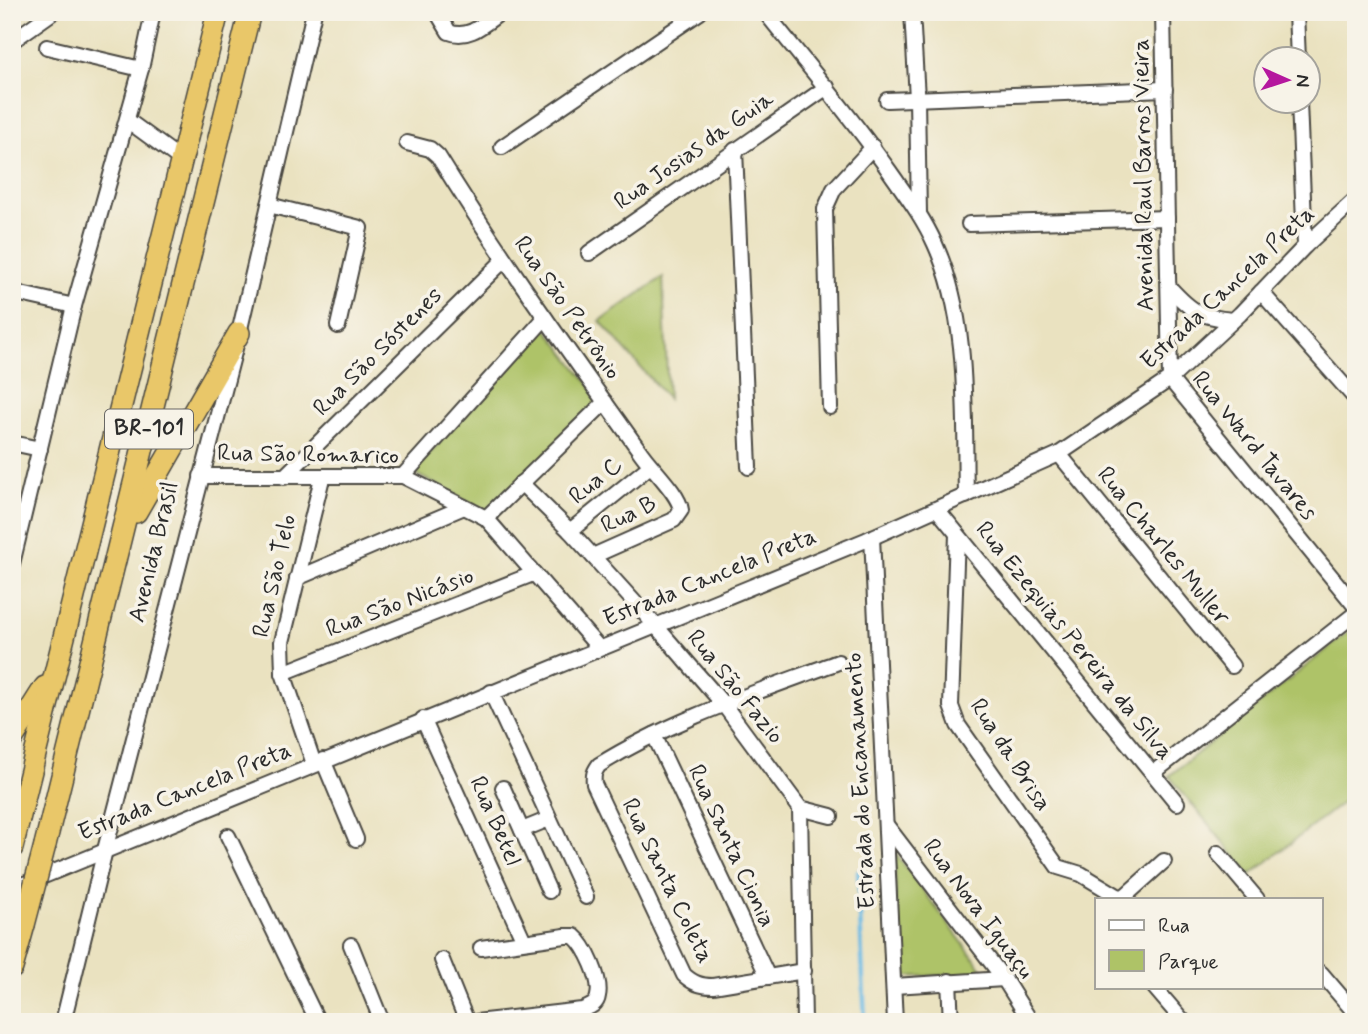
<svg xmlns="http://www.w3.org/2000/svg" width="1368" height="1034" viewBox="0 0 1368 1034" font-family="Mynerve,sans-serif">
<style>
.green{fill:#aec367;stroke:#6c7749;stroke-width:2}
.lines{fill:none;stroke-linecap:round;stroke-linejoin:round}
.stream{stroke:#68bae4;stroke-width:4.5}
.minor-casing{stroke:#484641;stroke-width:18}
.highway-casing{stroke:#484641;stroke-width:24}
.minor{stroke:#fff;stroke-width:14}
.highway{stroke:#e9c769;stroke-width:21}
.highway-bridge-casing{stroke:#484641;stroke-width:24;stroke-linecap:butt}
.highway-bridge{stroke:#e9c769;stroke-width:21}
.labels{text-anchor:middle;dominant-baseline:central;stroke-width:7;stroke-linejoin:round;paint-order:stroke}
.shield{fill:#f7f3e8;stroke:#686764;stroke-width:2}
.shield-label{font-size:23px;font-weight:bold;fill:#2b2b2b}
.street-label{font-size:24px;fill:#2b2b2b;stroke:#f7f3e8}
</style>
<rect width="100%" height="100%" fill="#f7f3e8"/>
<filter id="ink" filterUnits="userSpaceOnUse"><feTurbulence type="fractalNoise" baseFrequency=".0143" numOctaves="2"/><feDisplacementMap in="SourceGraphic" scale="14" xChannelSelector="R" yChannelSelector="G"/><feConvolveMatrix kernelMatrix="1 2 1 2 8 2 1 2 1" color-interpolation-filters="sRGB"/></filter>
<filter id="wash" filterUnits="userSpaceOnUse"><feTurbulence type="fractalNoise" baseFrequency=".00686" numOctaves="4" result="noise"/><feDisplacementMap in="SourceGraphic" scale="28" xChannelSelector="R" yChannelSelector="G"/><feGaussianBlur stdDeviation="1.57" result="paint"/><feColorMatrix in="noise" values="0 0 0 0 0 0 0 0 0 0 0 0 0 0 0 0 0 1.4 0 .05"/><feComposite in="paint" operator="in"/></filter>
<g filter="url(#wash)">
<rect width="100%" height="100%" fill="#eae2c0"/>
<!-- green -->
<g class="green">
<path d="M663,277L668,399L600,321Z"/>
<path d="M546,328L601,400L487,512L412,472Z"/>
<path d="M1356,626V792L1250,875L1169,776Z"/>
<path d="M895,853L986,974L896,977Z"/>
</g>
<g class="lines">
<!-- stream -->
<path class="stream" d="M858,871L865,1022"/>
</g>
</g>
<g filter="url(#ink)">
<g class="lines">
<defs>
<g id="minor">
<path d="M437,12L449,32C469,40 485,23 501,12"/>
<path d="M765,12C807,65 851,116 890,172C906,195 923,217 935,244C970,321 964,413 966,496"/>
<path d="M912,12L917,98L919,213"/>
<path d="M1163,12L1170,379L1356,607"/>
<path d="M1296,12L1298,60"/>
<path d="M12,41L53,12"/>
<path d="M47,47L141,69"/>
<path d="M887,100L1165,89"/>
<path d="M1299,102L1305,246"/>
<path d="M127,120L183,161"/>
<path d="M407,143L430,149L438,156C500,257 570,353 639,450C649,466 679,493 681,510L674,520L593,556"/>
<path d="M502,147L700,12"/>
<path d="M735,150L749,467"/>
<path d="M269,205L360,228L338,326"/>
<path d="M969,224L1167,218"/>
<path d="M589,253L827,87"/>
<path d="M1170,288C1192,312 1200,317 1233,320"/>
<path d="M12,292L74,306"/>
<path d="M1261,292L1356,399"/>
<path d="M830,407L825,209L834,189L873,147"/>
<path d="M12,443L40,449"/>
<path d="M1059,454L1232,666"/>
<path d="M201,476H403L486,518L599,648"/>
<path d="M403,476L545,318"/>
<path d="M284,477L504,260"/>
<path d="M521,483L570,531L655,625L724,705L800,808L831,816"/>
<path d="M937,509L1177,803"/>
<path d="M486,518L605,402"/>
<path d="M570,531L650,466"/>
<path d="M957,534L951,706L958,725L1058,867L1081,874L1119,897L1125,896L1164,861"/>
<path d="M872,537L895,1022"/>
<path d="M12,564L74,306L141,69L153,12"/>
<path d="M297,578L464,507"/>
<path d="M283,673L533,574"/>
<path d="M491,692L586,897"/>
<path d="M423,719L524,941"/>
<path d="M654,735L768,977"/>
<path d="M323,760L356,839"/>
<path d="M314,764L283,673L282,642L322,478"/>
<path d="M1153,773L1356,613"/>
<path d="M503,788L549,891"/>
<path d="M800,808L804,1022"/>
<path d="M887,826L1004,979L1031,1022"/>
<path d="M522,830L549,819"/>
<path d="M228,836L318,1022"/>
<path d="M1218,853L1257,899"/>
<path d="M12,889L866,540L1059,454L1170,379L1240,314L1305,246L1356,199"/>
<path d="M351,945L382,1022"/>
<path d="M442,960L467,1022"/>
<path d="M804,971L713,986C700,986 693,983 684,975L594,784C593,775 594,772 599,765C673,719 758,692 838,662"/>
<path d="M1321,973L1356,1014"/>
<path d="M949,981L951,1022"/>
<path d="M894,986L1004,979"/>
<path d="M1154,987L1184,1022"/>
<path d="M63,1022L105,850L239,333L314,12"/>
<path d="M476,1022L582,1010C589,1007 597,1005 598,996C602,980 586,946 574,936H565L481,948"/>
</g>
<g id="highway">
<path d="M136,512L239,333"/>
<path d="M12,739L45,687"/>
<path d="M45,845L250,12"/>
<path d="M12,848L218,12"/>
<path d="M12,968L24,925"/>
</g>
</defs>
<!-- minor casing -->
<use href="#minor" class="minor-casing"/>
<!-- highway casing -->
<use href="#highway" class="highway-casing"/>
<!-- minor -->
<use href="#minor" class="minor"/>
<!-- highway -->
<use href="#highway" class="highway"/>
<defs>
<path id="highway-bridge" d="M24,925L45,845"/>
</defs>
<!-- highway-bridge casing -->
<use href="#highway-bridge" class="highway-bridge-casing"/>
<!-- highway-bridge -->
<use href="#highway-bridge" class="highway-bridge"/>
</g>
</g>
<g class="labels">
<!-- shield labels -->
<rect class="shield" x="105" y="409.5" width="88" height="39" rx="5"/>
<g class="shield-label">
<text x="149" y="429">BR-101</text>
</g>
<!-- street labels -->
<g class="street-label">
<text transform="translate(694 151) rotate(-35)">Rua Josias da Guia</text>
<text transform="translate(1144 175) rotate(-91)">Avenida Raul Barros Vieira</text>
<text transform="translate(1228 288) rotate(-43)">Estrada Cancela Preta</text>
<text transform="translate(567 308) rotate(55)">Rua São Petrônio</text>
<text transform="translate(378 352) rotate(-45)">Rua São Sóstenes</text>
<text transform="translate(1254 446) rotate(51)">Rua Ward Tavares</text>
<text transform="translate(308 455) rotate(1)">Rua São Romarico</text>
<text transform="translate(596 481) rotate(-39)">Rua C</text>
<text transform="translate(629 515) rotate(-25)">Rua B</text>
<text transform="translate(1163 546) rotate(51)">Rua Charles Muller</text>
<text transform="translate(154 552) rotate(-76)">Avenida Brasil</text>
<text transform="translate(275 576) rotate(-77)">Rua São Telo</text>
<text transform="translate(710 578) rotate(-22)">Estrada Cancela Preta</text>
<text transform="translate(400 603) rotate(-21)">Rua São Nicásio</text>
<text transform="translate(1074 641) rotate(51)">Rua Ezequias Pereira da Silva</text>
<text transform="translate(735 687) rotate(51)">Rua São Fazio</text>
<text transform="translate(1010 755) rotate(57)">Rua da Brisa</text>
<text transform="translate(861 781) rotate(-93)">Estrada do Encanamento</text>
<text transform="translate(185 792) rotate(-22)">Estrada Cancela Preta</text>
<text transform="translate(495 821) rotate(66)">Rua Betel</text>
<text transform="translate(731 846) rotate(65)">Rua Santa Cionia</text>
<text transform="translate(667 881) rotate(64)">Rua Santa Coleta</text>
<text transform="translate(978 909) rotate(53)">Rua Nova Iguaçu</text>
</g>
</g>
<!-- margin -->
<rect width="1368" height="1034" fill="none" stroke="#f7f3e8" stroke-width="42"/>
<!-- legend -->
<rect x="1095" y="898" width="228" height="91" fill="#f7f3e8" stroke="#a5a39c" stroke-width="2"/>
<rect x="1109" y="920" width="35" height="10" fill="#ffffff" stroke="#a5a39c" stroke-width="2"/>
<text x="1158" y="932" font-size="21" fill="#2b2b2b">Rua</text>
<rect x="1109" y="950" width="35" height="21" fill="#aec367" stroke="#a5a39c" stroke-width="2"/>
<text x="1158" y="968" font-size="21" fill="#2b2b2b">Parque</text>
<!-- north arrow -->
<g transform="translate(1287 80) rotate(93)"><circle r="33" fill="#f7f3e8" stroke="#a5a39c" stroke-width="2"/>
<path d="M0-5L12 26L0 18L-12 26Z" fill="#b5179e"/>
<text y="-10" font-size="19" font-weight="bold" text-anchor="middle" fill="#2b2b2b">N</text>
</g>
</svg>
